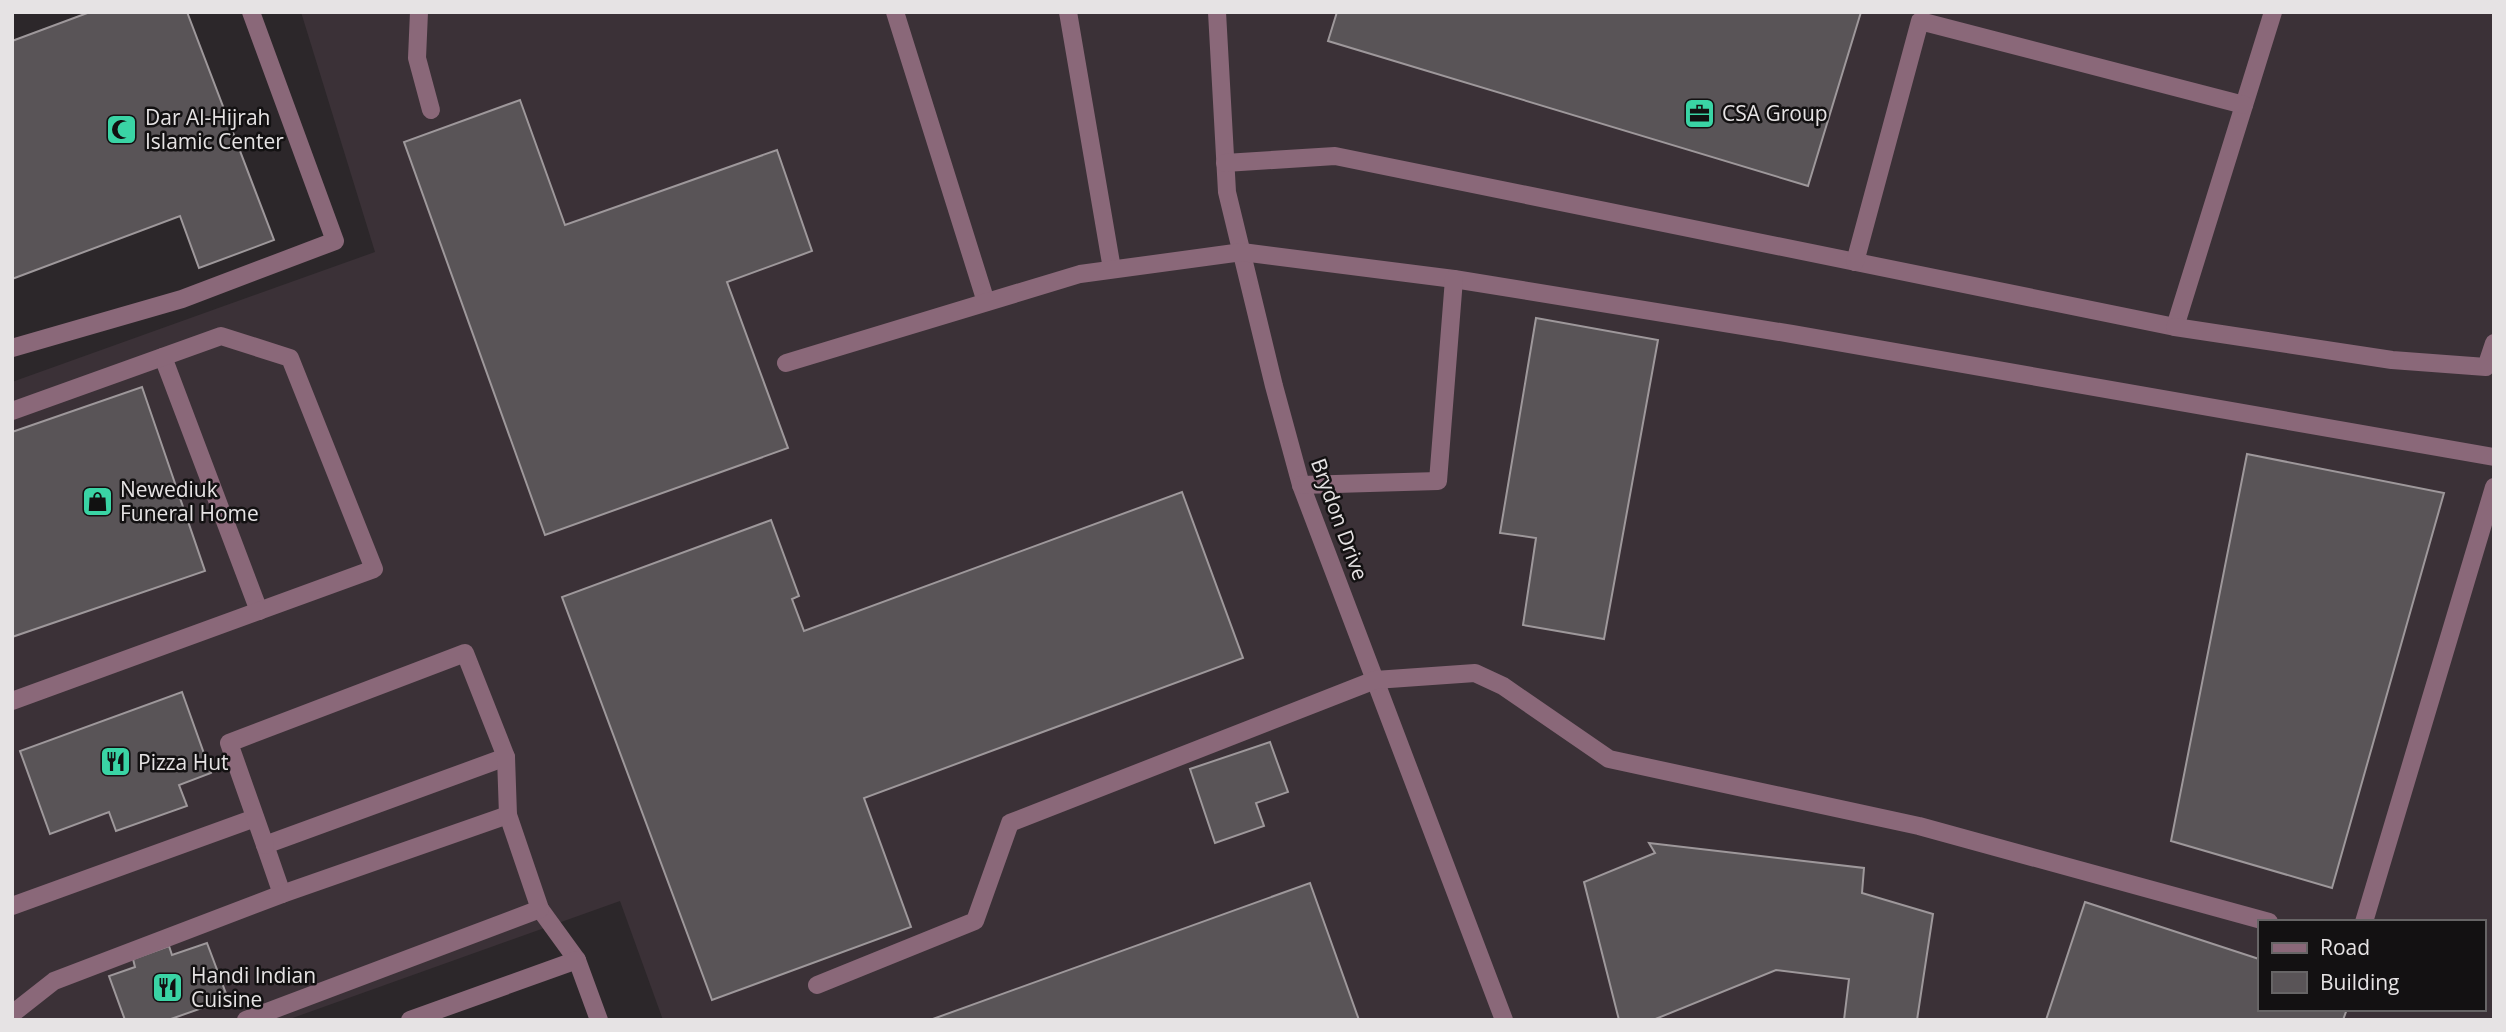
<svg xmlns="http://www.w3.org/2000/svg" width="2506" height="1032" viewBox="0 0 2506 1032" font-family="'Open Sans',sans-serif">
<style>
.built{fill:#3b3137;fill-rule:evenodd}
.building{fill:#595457;stroke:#9e989b;stroke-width:2}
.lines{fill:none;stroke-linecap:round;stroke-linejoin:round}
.minor{stroke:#8a6879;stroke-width:18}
.labels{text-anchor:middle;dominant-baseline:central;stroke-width:5;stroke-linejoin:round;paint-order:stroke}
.poi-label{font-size:21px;fill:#e6e3e4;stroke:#131112;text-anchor:start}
.street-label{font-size:21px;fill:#e6e3e4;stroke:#131112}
</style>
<rect width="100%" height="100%" fill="#2c272a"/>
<!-- built -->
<path class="built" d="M301,12H2494V1020H663L620,901L287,1020H12V382L375,252ZM2259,922H2483V1009H2259Z"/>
<!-- building -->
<g class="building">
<path d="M90,12H187L274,240L199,268L180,216L12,279V41Z"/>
<path d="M1337,12H1861L1808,186L1328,41Z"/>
<path d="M520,100L565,225L777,150L812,251L727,282L788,448L545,535L404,142Z"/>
<path d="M1536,318L1658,340L1604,639L1523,625L1536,538L1500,533Z"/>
<path d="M142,387L205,571L12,637V432Z"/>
<path d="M2247,454L2444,493L2332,888L2171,841Z"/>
<path d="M1182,492L1243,658L864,798L911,927L712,1000L562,597L771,520L799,596L792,599L804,631Z"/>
<path d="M182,692L211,773L179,785L187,806L116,831L109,812L50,834L20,751Z"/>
<path d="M1270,742L1288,792L1256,803L1264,826L1215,843L1190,769Z"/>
<path d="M1649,843L1864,868L1862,893L1933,914L1917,1020H1844L1849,979L1776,970L1653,1020H1619L1584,882L1655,853Z"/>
<path d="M1310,883L1359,1020H930Z"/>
<path d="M2085,902L2259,959V1009H2347L2343,1020H2046Z"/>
<path d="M207,943L228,999L168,1020H125L109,976L135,967L133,959L169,946L172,955Z"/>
</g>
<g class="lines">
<!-- minor -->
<g class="minor">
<path d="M419,12L417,58L431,110"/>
<path d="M895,12L986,302"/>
<path d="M1068,12L1112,269"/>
<path d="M1217,12L1227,192L1274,386L1301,485L1504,1020"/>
<path d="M1225,163L1335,156L2175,327L2273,12"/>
<path d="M1855,262L1920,21L2244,105"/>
<path d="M2175,327L2392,360L2486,367L2494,343"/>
<path d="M12,348L182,299L335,241L251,12"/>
<path d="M163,357L259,611"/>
<path d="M786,363L1080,274L1242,252L1454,279L1792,334L2494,457"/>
<path d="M12,411L221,336L290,358L374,569L12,701"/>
<path d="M1301,485L1438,481L1454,279"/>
<path d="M282,894L265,845L506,757"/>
<path d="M12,906L255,818"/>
<path d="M540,909L577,960"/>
<path d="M2364,922L2494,487"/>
<path d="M817,985L975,921L1010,823L1375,680L1475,673L1503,686L1609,759L1919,826L2269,922"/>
<path d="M12,1014L54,981L282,894L508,815"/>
<path d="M246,1020L540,909L508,815L506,757L465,653L229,743L265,845"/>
<path d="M410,1020L577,960L599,1020"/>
</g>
</g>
<!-- icons -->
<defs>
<symbol id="office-square" viewBox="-11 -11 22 22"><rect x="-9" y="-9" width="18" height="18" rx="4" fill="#3ad4a5" stroke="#131112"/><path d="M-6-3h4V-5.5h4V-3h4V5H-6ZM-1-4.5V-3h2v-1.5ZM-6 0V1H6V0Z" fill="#111"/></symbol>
<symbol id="mosque-square" viewBox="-11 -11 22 22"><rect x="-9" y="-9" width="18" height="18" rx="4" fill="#3ad4a5" stroke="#131112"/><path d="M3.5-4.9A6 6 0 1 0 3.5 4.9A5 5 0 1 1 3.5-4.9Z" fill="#111"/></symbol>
<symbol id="shop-square" viewBox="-11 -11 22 22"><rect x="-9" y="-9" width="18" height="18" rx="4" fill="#3ad4a5" stroke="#131112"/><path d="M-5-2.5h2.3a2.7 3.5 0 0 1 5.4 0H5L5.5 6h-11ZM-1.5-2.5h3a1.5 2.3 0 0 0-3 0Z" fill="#111"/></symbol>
<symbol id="restaurant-square" viewBox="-11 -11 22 22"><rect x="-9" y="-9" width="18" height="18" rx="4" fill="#3ad4a5" stroke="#131112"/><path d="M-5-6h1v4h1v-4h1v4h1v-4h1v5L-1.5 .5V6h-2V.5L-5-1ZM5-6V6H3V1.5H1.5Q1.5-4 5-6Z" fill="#111"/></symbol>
</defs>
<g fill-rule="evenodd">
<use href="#office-square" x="1682" y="96" width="35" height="35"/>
<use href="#mosque-square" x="104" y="112" width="35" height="35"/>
<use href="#shop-square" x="80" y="484" width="35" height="35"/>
<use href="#restaurant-square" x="98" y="744" width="35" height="35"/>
<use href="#restaurant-square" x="150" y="970" width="35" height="35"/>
</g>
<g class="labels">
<!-- poi labels -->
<g class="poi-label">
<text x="1722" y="113">CSA Group</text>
<text x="145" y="117">Dar Al-Hijrah<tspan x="145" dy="24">Islamic Center</tspan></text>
<text x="120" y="489">Newediuk<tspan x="120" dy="24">Funeral Home</tspan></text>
<text x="138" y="762">Pizza Hut</text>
<text x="191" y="975">Handi Indian<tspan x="191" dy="24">Cuisine</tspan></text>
</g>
<!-- street labels -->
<g class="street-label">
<text transform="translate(1340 519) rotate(70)">Brydon Drive</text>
</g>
</g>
<!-- border -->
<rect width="2506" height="1032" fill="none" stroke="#e6e3e4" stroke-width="28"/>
<!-- legend -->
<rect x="2258" y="920" width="228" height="91" fill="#131112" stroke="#676566" stroke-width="2"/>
<rect x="2272" y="943" width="35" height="10" fill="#8a6879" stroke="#676566" stroke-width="2"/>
<text x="2320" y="955" font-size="21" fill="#e6e3e4">Road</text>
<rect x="2272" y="972" width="35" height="21" fill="#595457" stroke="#676566" stroke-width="2"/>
<text x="2320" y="990" font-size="21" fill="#e6e3e4">Building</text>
</svg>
